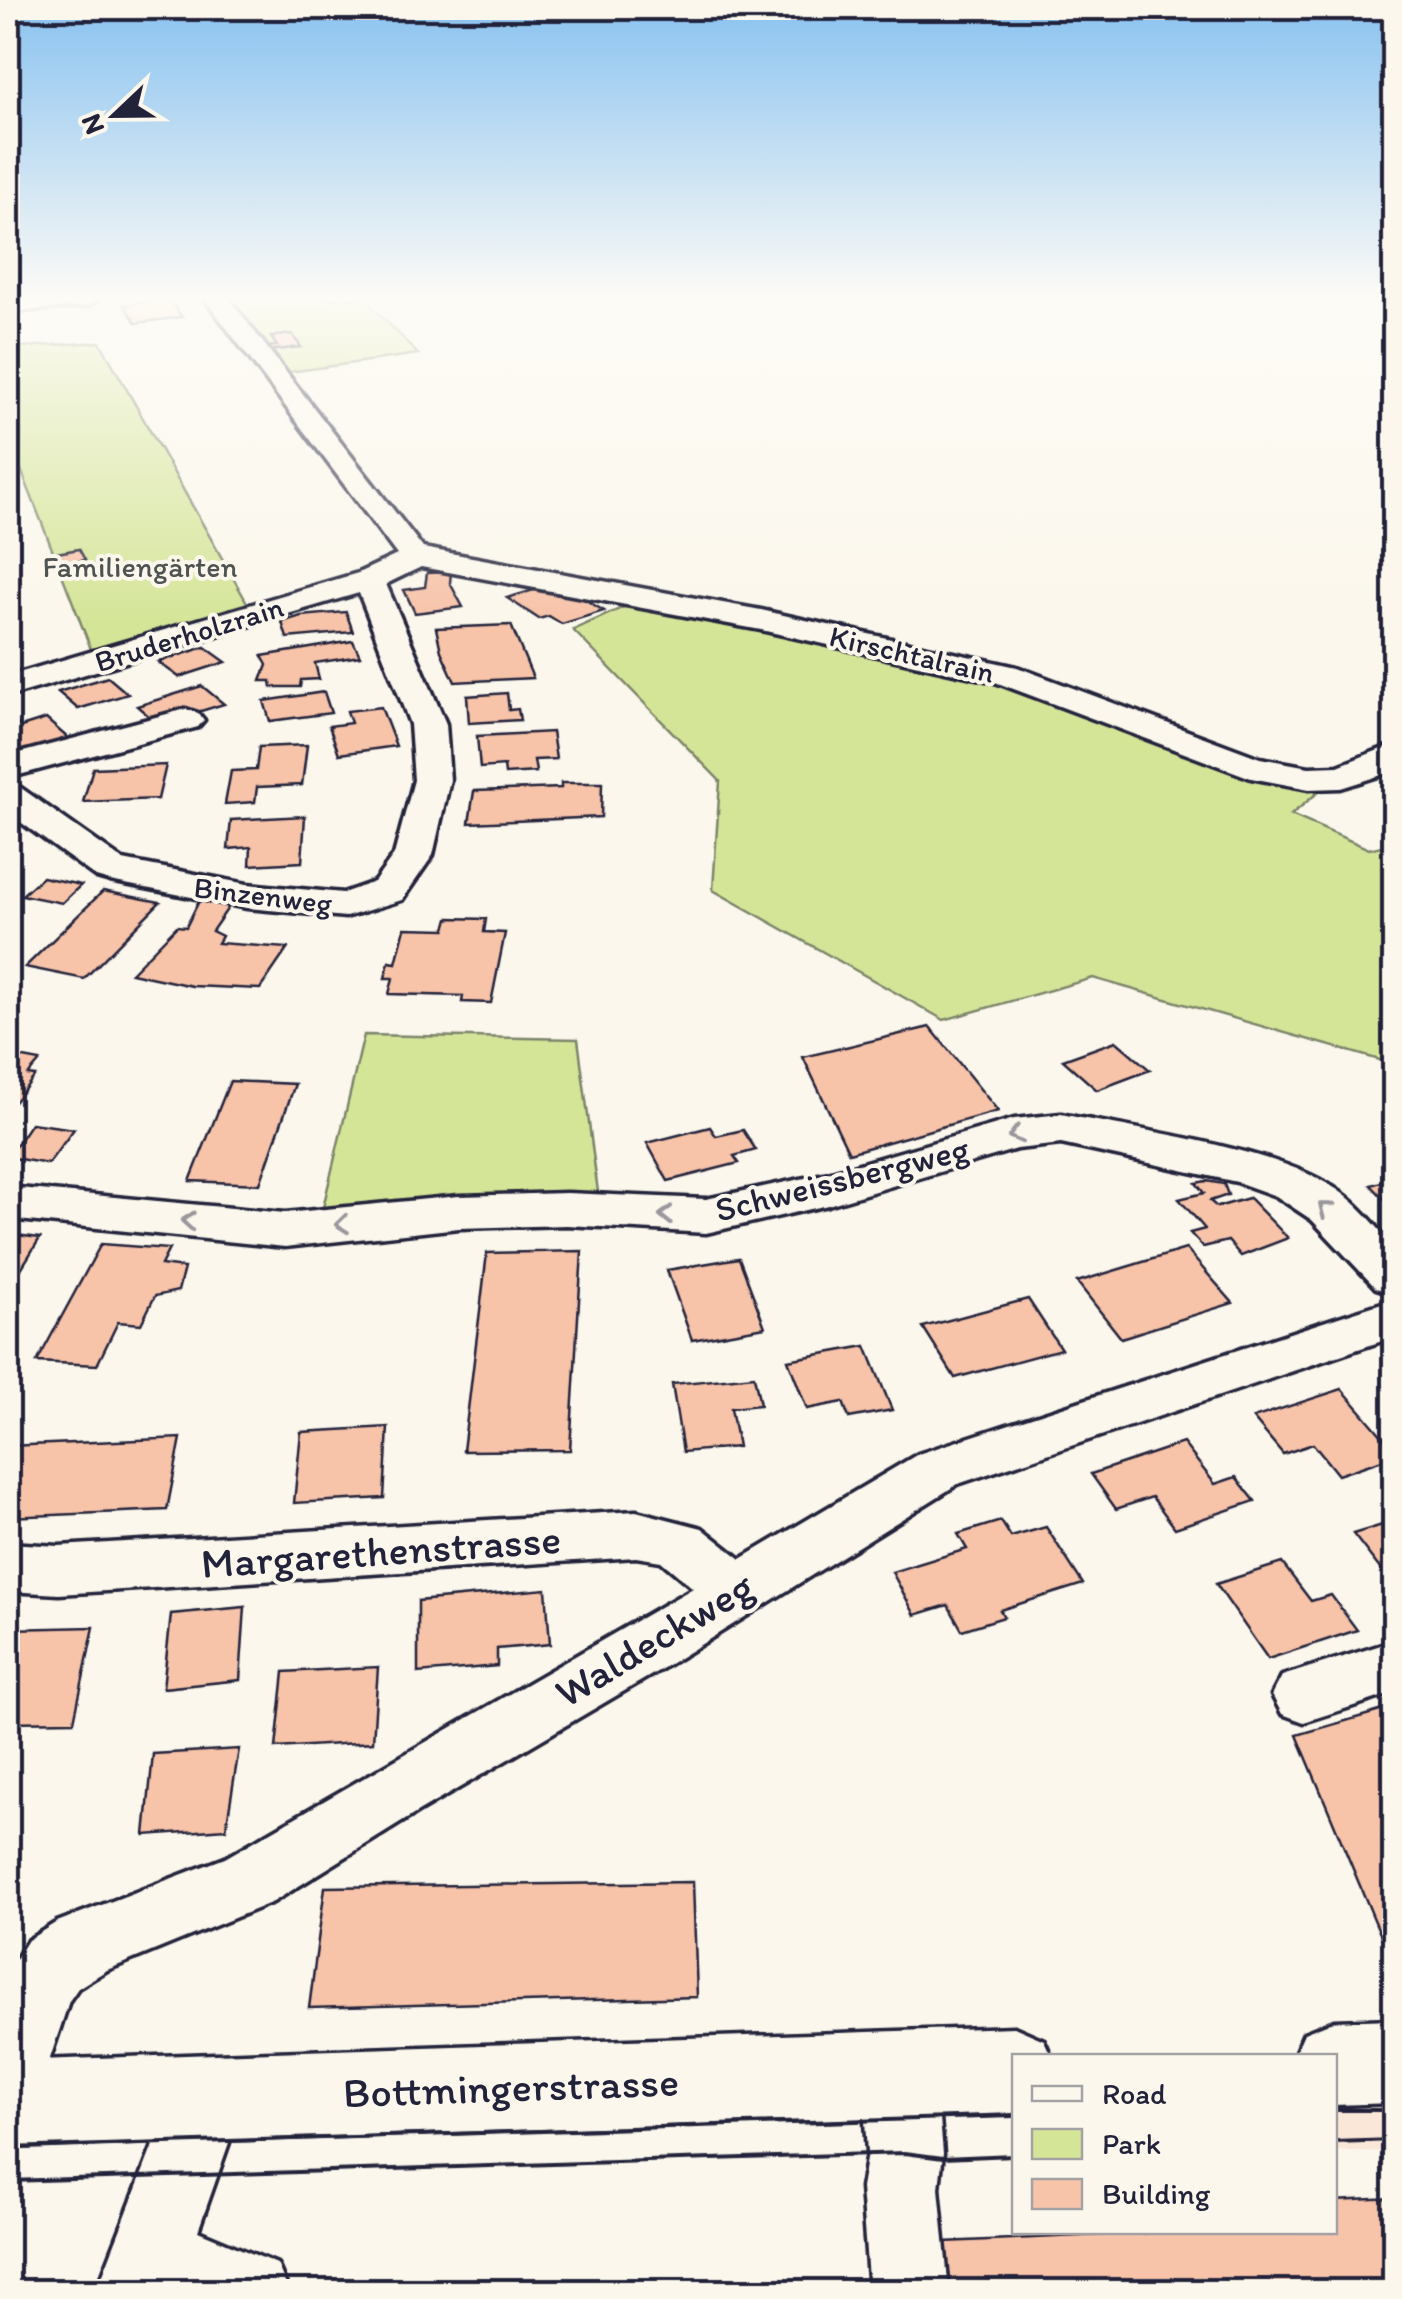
<svg xmlns="http://www.w3.org/2000/svg" width="1402" height="2299" viewBox="0 0 1402 2299" font-family="Itim,sans-serif">
<style>
.built{fill:#fae7d8}
.green{fill:#d5e598;stroke:#7c846a;stroke-width:2.5}
.building{fill:#f7c3a9;stroke:#22223b;stroke-width:2.5}
.lines{fill:none;stroke-linecap:round;stroke-linejoin:round}
.minor-casing{stroke:#22223b;stroke-width:7}
.major-casing{stroke:#22223b;stroke-width:7}
.minor{fill:#fbf7ec;fill-rule:evenodd}
.major{fill:#fbf7ec;fill-rule:evenodd}
.tram{stroke:#22223b;stroke-width:4}
.oneway{stroke:#99979c}
.labels{text-anchor:middle;dominant-baseline:central;stroke-width:8;stroke-linejoin:round;paint-order:stroke}
.far-park-label{font-size:30px;fill:#4f5352;stroke:#fbf7ec}
.far-street-label{font-size:30px;fill:#22223b;stroke:#fbf7ec}
.street-label{font-size:35px;fill:#22223b;stroke:#fbf7ec}
.near-street-label{font-size:42px;fill:#22223b;stroke:#fbf7ec}
</style>
<rect width="100%" height="100%" fill="#fbf7ec"/>
<filter id="ink" filterUnits="userSpaceOnUse"><feTurbulence type="fractalNoise" baseFrequency=".01" numOctaves="2"/><feDisplacementMap in="SourceGraphic" scale="20" xChannelSelector="R" yChannelSelector="G"/><feConvolveMatrix kernelMatrix="1 2 1 2 8 2 1 2 1" color-interpolation-filters="sRGB"/></filter>
<g filter="url(#ink)">
<!-- built -->
<path class="built" d="M1394,2097V2152L1335,2151L1334,2099Z"/>
<!-- green -->
<g class="green">
<path d="M225,299H365L418,354L282,373Z"/>
<path d="M100,342L254,615L96,662L8,436V348Z"/>
<path d="M637,601L1011,679L1328,784L1291,815L1369,849L1394,843V1064L1093,978L944,1020L713,890L720,781L573,630Z"/>
<path d="M364,1035L578,1039L598,1192L322,1212Z"/>
</g>
<!-- building -->
<g class="building">
<path d="M169,299L182,317L136,323L124,305Z"/>
<path d="M292,334L301,347L268,351L266,347L277,346L271,337Z"/>
<path d="M79,549L85,560L63,564L57,553Z"/>
<path d="M451,572L450,583L463,607L415,613L404,590L425,587L427,573Z"/>
<path d="M547,586L564,596L574,593L604,611L562,624L549,616L539,619L507,598Z"/>
<path d="M346,612L353,632L287,638L282,622L301,616Z"/>
<path d="M511,625L533,678L455,682L441,651L436,628Z"/>
<path d="M353,641L360,656L315,663L319,679L301,680L300,687H272L271,681H261L267,665L262,656Z"/>
<path d="M205,647L226,662L179,677L158,662Z"/>
<path d="M108,677L128,694L78,709L58,692Z"/>
<path d="M202,686L224,704L158,724L137,706Z"/>
<path d="M324,692L331,713L270,721L264,701Z"/>
<path d="M507,693L509,710L518,709L520,720L469,723L467,696Z"/>
<path d="M381,707L396,746L339,754L329,726L351,723L347,711Z"/>
<path d="M8,715L21,727L46,719L69,739L17,756L8,748Z"/>
<path d="M552,732L556,759L534,760L536,772L505,774L504,766L480,768L477,736Z"/>
<path d="M307,745L302,785L257,787L255,802L225,804L231,771L256,770L259,747Z"/>
<path d="M166,765L158,799L83,802L93,768Z"/>
<path d="M561,783H602L601,817L469,823L474,791L561,788Z"/>
<path d="M305,816L302,862L250,865L251,847L228,849L231,820Z"/>
<path d="M42,877L81,885L62,903L22,895Z"/>
<path d="M103,891L160,902L84,979L25,967Z"/>
<path d="M199,901L230,905L212,931L222,936L218,943L288,948L260,989L192,986L131,973L177,926L186,927Z"/>
<path d="M449,918L486,919L484,932L505,933L491,1003L462,1002L463,996L389,994L393,978H385L389,962L396,963L405,928L446,929Z"/>
<path d="M930,1027L998,1111L849,1153L803,1057Z"/>
<path d="M1116,1041L1150,1070L1097,1090L1063,1060Z"/>
<path d="M8,1055L40,1061L28,1075L35,1076L8,1110Z"/>
<path d="M230,1081L295,1084L260,1184L190,1181Z"/>
<path d="M31,1123L74,1129L48,1164L8,1157Z"/>
<path d="M710,1127L716,1136L743,1130L756,1150L734,1156L739,1163L668,1181L647,1143Z"/>
<path d="M1394,1178V1209L1371,1185Z"/>
<path d="M1206,1181L1224,1184L1228,1195L1210,1201L1217,1207L1249,1198L1288,1238L1241,1256L1228,1241L1203,1247L1190,1233L1205,1229L1179,1199L1204,1193L1196,1183Z"/>
<path d="M8,1234L40,1238L8,1290Z"/>
<path d="M101,1244L169,1249L161,1265L184,1268L178,1291L155,1296L141,1324L118,1322L97,1365L37,1362Z"/>
<path d="M1186,1249L1233,1303L1121,1338L1077,1282Z"/>
<path d="M582,1251L570,1450L463,1451L487,1253Z"/>
<path d="M739,1258L765,1327L692,1340L667,1270Z"/>
<path d="M1028,1299L1061,1349L955,1378L923,1327Z"/>
<path d="M866,1346L892,1410L849,1418L843,1402L807,1409L788,1360Z"/>
<path d="M754,1376L760,1405L731,1408L738,1447L683,1452L672,1384Z"/>
<path d="M1342,1389L1394,1450V1456L1338,1475L1313,1444L1283,1454L1253,1418Z"/>
<path d="M388,1427L384,1498L294,1503L301,1432Z"/>
<path d="M181,1438L167,1510L8,1517V1446Z"/>
<path d="M1183,1443L1215,1484L1236,1477L1255,1501L1175,1528L1152,1497L1116,1509L1091,1474Z"/>
<path d="M1001,1521L1011,1537L1046,1527L1083,1584L1000,1610L1004,1617L962,1630L948,1605L915,1615L892,1572L967,1549L958,1534Z"/>
<path d="M1389,1523L1394,1530V1582L1391,1583L1353,1534Z"/>
<path d="M1282,1563L1311,1601L1331,1595L1357,1630L1268,1659L1216,1584Z"/>
<path d="M546,1589L550,1644L497,1649V1666L418,1673V1601Z"/>
<path d="M245,1607L240,1680L163,1688L171,1614Z"/>
<path d="M94,1627L74,1721L8,1722V1629Z"/>
<path d="M378,1667L373,1742L276,1748L284,1672Z"/>
<path d="M1394,1707V1945L1386,1948L1297,1735Z"/>
<path d="M239,1749L226,1829L145,1835L153,1754Z"/>
<path d="M693,1882L697,1997L309,2008L325,1887Z"/>
<path d="M1394,2198V2292H949L943,2242L1170,2232H1334V2201Z"/>
</g>
<g class="lines">
<defs>
<g id="minor">
<path d="M8,299H99L87,306L8,312Z"/>
<path d="M205,299H229L423,548L761,610L1017,667L1260,758L1309,767L1338,766L1394,744V771L1341,788L1309,789L1251,778L995,682L761,630L421,567L386,584L446,724L450,780L433,855L402,900L346,917L247,908L110,881L96,877L8,813V785L21,788L123,860L247,884L343,893L374,882L394,855L414,780L410,724L359,593L8,697V676L358,573L397,555Z"/>
<path d="M186,709L198,713L204,720L198,727L8,778V756Z"/>
<path d="M1061,1114C1140,1131 1285,1148 1346,1196C1364,1210 1379,1230 1394,1246V1294L1376,1288L1312,1220L1276,1196L1237,1182L1061,1144L1017,1149L828,1205L706,1233L567,1225L459,1228L285,1247L8,1219V1187L285,1213L459,1196L567,1193L706,1199L824,1174L1014,1119Z"/>
<path d="M1394,1299V1337L958,1484L660,1670L418,1812L273,1902L107,1970L78,1988L69,2001L34,2107L8,2118V1972L28,1940L57,1922L225,1858L693,1588L661,1561L636,1557L59,1594L8,1591V1543L59,1546L636,1511L702,1528L741,1559L918,1454Z"/>
<path d="M1394,1641V1693L1304,1722L1282,1714L1272,1695L1282,1676Z"/>
<path d="M899,2036L925,2047L936,2073L943,2153L939,2188L949,2292H869L861,2188L867,2153L862,2073L873,2047Z"/>
<path d="M208,2060L234,2071L245,2097L198,2231L277,2264L289,2292H96L182,2071Z"/>
</g>
<g id="major">
<path d="M1394,2019V2103L1334,2105V2056H1294L1304,2033L1334,2021Z"/>
<path d="M1014,2027L1044,2040L1051,2056H1014V2113L8,2147V2061Z"/>
</g>
</defs>
<!-- minor casing -->
<use href="#minor" class="minor-casing"/>
<!-- major casing -->
<use href="#major" class="major-casing"/>
<!-- minor -->
<use href="#minor" class="minor"/>
<!-- major -->
<use href="#major" class="major"/>
<!-- tram -->
<g class="tram">
<path d="M1334,2110H1394"/>
<path d="M1334,2142L1394,2140"/>
<path d="M8,2148L1014,2116"/>
<path d="M8,2181L905,2153L943,2158L1014,2155"/>
</g>
</g>
<!-- one-way arrows -->
<defs><path id="oneway-chevron" d="M-2-3.5L2.5 0L-2 3.5" fill="none" stroke-width="1.6" stroke-linecap="round" stroke-linejoin="round" transform="scale(2.5)"/></defs>
<g class="oneway">
<use href="#oneway-chevron" transform="translate(1015 1135) rotate(166)"/>
<use href="#oneway-chevron" transform="translate(1325 1208) rotate(-142)"/>
<use href="#oneway-chevron" transform="translate(666 1215) rotate(-179)"/>
<use href="#oneway-chevron" transform="translate(188 1221) rotate(-175)"/>
<use href="#oneway-chevron" transform="translate(342 1224) rotate(174)"/>
</g>
</g>
<!-- sky -->
<linearGradient id="sky" x2="0" y2="1"><stop stop-color="#89c2f0"/><stop offset="0.48" stop-color="#fdfbf6"/><stop offset="1" stop-color="#fdfbf6" stop-opacity="0"/></linearGradient>
<rect width="1402" height="621" fill="url(#sky)"/>
<g class="labels">
<!-- far-park labels -->
<g class="far-park-label">
<text x="140" y="566">Familiengärten</text>
</g>
<!-- far-street labels -->
<g class="far-street-label">
<text transform="translate(189 634) rotate(-17)">Bruderholzrain</text>
<text transform="translate(912 654) rotate(13)">Kirschtalrain</text>
<text transform="translate(263 895) rotate(7)">Binzenweg</text>
</g>
<!-- street labels -->
<g class="street-label">
<text transform="translate(842 1179) rotate(-14)">Schweissbergweg</text>
</g>
<!-- near-street labels -->
<g class="near-street-label">
<text transform="translate(381 1551) rotate(-4)">Margarethenstrasse</text>
<text transform="translate(654 1639) rotate(-31)">Waldeckweg</text>
<text transform="translate(511 2087) rotate(-2)">Bottmingerstrasse</text>
</g>
</g>
<!-- margin -->
<rect width="1402" height="2299" fill="none" stroke="#fbf7ec" stroke-width="40"/>
<rect x="20" y="20" width="1362" height="2259" fill="none" stroke="#22223b" stroke-width="4" filter="url(#ink)"/>
<!-- legend -->
<rect x="1012" y="2054" width="325" height="180" fill="#fbf7ec" stroke="#a4a2a5" stroke-width="2.5"/>
<rect x="1032" y="2086" width="50" height="15" fill="#fbf7ec" stroke="#a4a2a5" stroke-width="2.5"/>
<text x="1102" y="2104" font-size="30" fill="#22223b">Road</text>
<rect x="1032" y="2129" width="50" height="30" fill="#d5e598" stroke="#a4a2a5" stroke-width="2.5"/>
<text x="1102" y="2154" font-size="30" fill="#22223b">Park</text>
<rect x="1032" y="2179" width="50" height="30" fill="#f7c3a9" stroke="#a4a2a5" stroke-width="2.5"/>
<text x="1102" y="2204" font-size="30" fill="#22223b">Building</text>
<!-- north arrow -->
<g transform="translate(115 115) rotate(248)" stroke="#fbf7ec" stroke-width="8" paint-order="stroke">
<path d="M0-8L18 38L0 25L-18 38Z" fill="#22223b"/>
<text y="-15" font-size="28" font-weight="bold" text-anchor="middle" fill="#22223b">N</text>
</g>
</svg>
